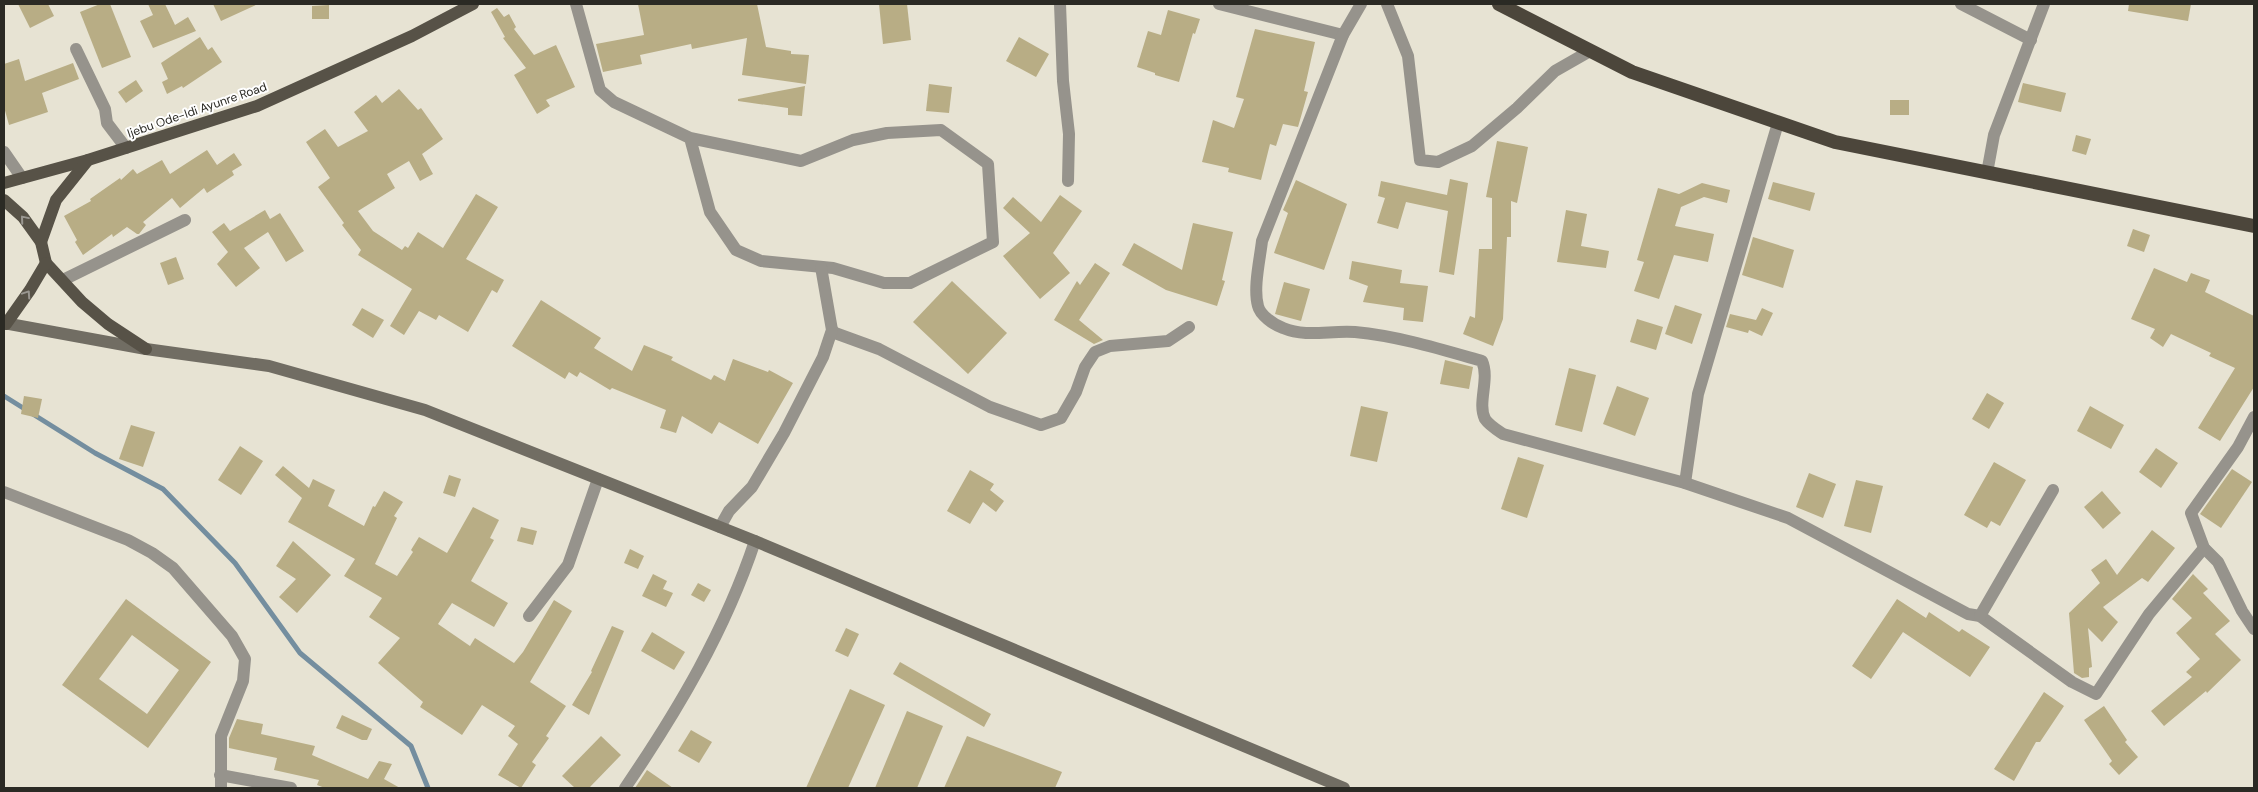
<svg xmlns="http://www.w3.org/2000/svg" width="2258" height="792" viewBox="0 0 2258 792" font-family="'DM Sans',sans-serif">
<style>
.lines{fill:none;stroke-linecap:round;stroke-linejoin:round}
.stream{stroke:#748e9f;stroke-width:5}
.building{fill:#b8ad85;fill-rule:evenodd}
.minor{stroke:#96938c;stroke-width:12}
.secondary{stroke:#716d63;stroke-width:12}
.primary{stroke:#575247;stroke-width:12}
.trunk{stroke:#4c463b;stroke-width:14}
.oneway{stroke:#9a9791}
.labels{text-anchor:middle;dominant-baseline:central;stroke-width:4;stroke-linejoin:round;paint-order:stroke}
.street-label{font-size:12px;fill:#2b2a24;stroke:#fff}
</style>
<rect width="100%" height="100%" fill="#e7e3d3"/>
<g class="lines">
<!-- stream -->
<path class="stream" d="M4,396L95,453L163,489L235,563L300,653L411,746L428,788"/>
</g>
<!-- building -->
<g class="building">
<path d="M18,4H48L54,16L30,28Z"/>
<path d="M100,4H110L131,57L102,68L80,12Z"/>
<path d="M148,4H165L175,25L188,17L196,31L153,48L140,21L153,15Z"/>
<path d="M213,4H258L221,21Z"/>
<path d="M638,4H757L766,47L791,51V54L809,55L806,84L742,75L747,38L692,49L691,44L640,55L642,64L603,72L596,44L644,35Z"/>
<path d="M879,4H907L911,40L883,44Z"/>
<path d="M2129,4H2191L2188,21L2128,11Z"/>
<path d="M329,5V19H312V6Z"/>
<path d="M497,8L504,17L509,14L516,27L514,29L534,55L556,45L575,87L546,100L550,106L537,114L514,75L526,68L503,38L505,37L491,12Z"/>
<path d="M1168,10L1200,19L1195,34L1193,33L1179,82L1155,75V73L1137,67L1148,31L1161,35Z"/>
<path d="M1255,29L1315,42L1304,91L1308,92L1298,127L1283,124L1276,146L1270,144L1261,180L1228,172L1229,168L1202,162L1213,120L1234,128L1244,99L1236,97Z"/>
<path d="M200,37L208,50L212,47L222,62L183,88L182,86L167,94L162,82L168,79L161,63Z"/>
<path d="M1019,37L1049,54L1036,77L1006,61Z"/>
<path d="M19,59L25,81L73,63L79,79L42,93L48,112L9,125L4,107V64Z"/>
<path d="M136,80L143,91L126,103L118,92Z"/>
<path d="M2023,83L2066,93L2061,112L2018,102Z"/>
<path d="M929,84L952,87L949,113L926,111Z"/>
<path d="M805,86L802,116L788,115V108L738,101V99Z"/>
<path d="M399,89L418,110L421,108L443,139L422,154L433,174L420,181L409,161L387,174L395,188L358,211L373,231L402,250L405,246L408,248L418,232L443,248L476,194L498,207L466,259L504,280L497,293L492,290L468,332L439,315L436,320L419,311L404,335L390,326L412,289L358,255L361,250L342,225L344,223L318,187L330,178L306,142L325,129L338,147L368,131L354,112L376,95L382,103Z"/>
<rect x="1890" y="100" width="19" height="15"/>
<path d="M2076,135L2091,139L2086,155L2072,151Z"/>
<path d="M1497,141L1528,147L1517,203L1511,201V237H1507L1503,319L1493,346L1463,334L1470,316L1475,318L1479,249H1492V198L1486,197Z"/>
<path d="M207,150L217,165L234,153L242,165L232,171L234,175L207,193L204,188L180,208L172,198L143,222L146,225L139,234H137L127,227L113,237L112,234L83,255L75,242L77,240L64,216L91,201L90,199L120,178L121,180L133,169L137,174L162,160L170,174Z"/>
<path d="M1450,179L1468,183L1454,275L1439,272L1448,211L1406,202L1398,229L1377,223L1385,198L1378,196L1381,181L1447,195Z"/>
<path d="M1296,180L1347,204L1324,270L1274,253L1288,213L1283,210Z"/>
<path d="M1773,182L1815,193L1810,211L1768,199Z"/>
<path d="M1702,183L1730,190L1727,203L1704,197L1681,207L1675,226L1714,234L1708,262L1674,255L1659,299L1634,291L1644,262L1637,260L1658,188L1679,194Z"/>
<path d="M1060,195L1082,211L1053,253L1070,273L1040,299L1003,256L1030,233L1003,208L1013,197L1041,222Z"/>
<path d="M265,210L270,219L280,213L304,251L286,262L268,232L244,248L260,268L236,287L217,264L228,252L212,232L224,223L230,231Z"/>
<path d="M1566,210L1587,214L1581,246L1609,251L1606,268L1557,262Z"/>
<path d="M1193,223L1233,232L1222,280L1225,281L1217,306L1166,290L1122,265L1134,243L1182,270Z"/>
<path d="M2133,229L2150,235L2144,252L2127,246Z"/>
<path d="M1753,237L1794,250L1783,288L1742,275Z"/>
<path d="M176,257L184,279L168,285L160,263Z"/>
<path d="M1352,261L1402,270L1400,283L1428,286L1423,322L1403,320L1404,308L1363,302L1368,286L1349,279Z"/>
<path d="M1095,263L1110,273L1079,320L1103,340L1094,344L1054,320L1077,281L1080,285Z"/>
<path d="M2154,268L2187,282L2191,273L2210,280L2205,292L2254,316V387L2220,441L2198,428L2235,368L2209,356L2211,353L2171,334L2163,347L2150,338L2155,329L2131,319Z"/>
<path d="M952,281L1007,333L968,374L913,322Z"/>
<path d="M1284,282L1310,289L1301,321L1275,314Z"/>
<path d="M541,300L601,338L594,348L632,371L644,345L673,357L671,360L711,380L714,375L725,381L733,359L768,372L769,370L793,383L758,444L719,422L712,434L682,416L676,433L660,428L666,410L612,388L610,390L580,372L577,377L569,372L565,379L512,346Z"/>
<path d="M1675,305L1702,314L1692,344L1665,334Z"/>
<path d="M362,308L384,320L373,338L352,325Z"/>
<path d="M1762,308L1773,313L1762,336L1749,330L1748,333L1726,327L1730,314L1756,320Z"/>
<path d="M1637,319L1663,327L1656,350L1630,342Z"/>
<path d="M1445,360L1473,367L1469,389L1440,384Z"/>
<path d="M1569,368L1596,375L1582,432L1555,425Z"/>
<path d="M1617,386L1649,398L1635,436L1603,424Z"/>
<path d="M1987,393L2004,403L1989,429L1972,419Z"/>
<path d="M24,396L42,399L38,418L21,414Z"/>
<path d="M1361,406L1388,412L1377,462L1350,456Z"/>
<path d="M2090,406L2124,425L2111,449L2077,431Z"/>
<path d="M131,425L155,432L143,467L119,459Z"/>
<path d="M240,446L263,461L241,495L218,480Z"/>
<path d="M2156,448L2178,463L2161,488L2139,472Z"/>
<path d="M1518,457L1544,465L1527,518L1501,509Z"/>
<path d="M1994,462L2026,480L2000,526L1991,521L1987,528L1964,515Z"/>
<path d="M283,466L309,488L313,479L335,490L328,506L364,526L373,506L375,507L384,491L403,502L394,516L397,518L375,564L397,576L413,552L411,550L419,537L447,553L473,507L499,520L490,538L494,540L471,581L508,603L494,627L452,603L438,624L470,646L475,638L514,663L523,652L554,600L572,611L530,682L566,706L546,736L549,738L532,762L536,765L521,788L498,775L518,744L508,736L515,726L482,705L462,735L420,707L423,702L378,663L400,638L369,617L382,598L344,576L355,559L288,522L302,498L275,475Z"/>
<path d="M2232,469L2252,482L2221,528L2200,514Z"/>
<path d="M970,470L994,484L990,490L1004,501L996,512L983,502L970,524L947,511Z"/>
<path d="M1809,473L1836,484L1823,518L1796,507Z"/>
<path d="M449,475L461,479L455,497L443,493Z"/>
<path d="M1856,480L1883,486L1871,533L1844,526Z"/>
<path d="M2102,491L2121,513L2103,529L2084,507Z"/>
<path d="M521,527L537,531L533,545L517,541Z"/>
<path d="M2152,530L2175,548L2148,582L2142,578L2103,607L2118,622L2102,642L2088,628L2092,667L2089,668V677L2082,678L2074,673L2069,613L2100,583L2091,570L2106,559L2117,575Z"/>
<path d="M293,541L331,575L297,613L279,597L296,579L276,566Z"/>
<path d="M630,549L644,556L638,569L624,563Z"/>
<path d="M653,574L667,581L663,589L673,593L666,607L642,596Z"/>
<path d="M2193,574L2208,589L2203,593L2230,621L2215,634L2241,660L2207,693L2206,691L2164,726L2151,711L2192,677L2186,672L2200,659L2176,633L2192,618L2172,599Z"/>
<path d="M698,583L711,590L704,602L691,595Z"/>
<path d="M126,599L211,662L148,748L62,685ZM132,635L179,670L147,714L99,679Z"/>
<path d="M1897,599L1926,618L1929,612L1959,632L1962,629L1990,647L1970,677L1903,632L1871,679L1852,666Z"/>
<path d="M612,626L624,631L589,715L572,705L592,672L591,671Z"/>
<path d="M846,628L859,634L848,657L835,651Z"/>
<path d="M652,632L685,652L674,670L641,651Z"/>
<path d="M900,662L991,714L984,727L893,674Z"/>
<path d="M850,689L885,705L848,788H806Z"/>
<path d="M2044,692L2064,706L2040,742H2036L2014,781L1994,769Z"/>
<path d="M2104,706L2127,740L2125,742L2138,757L2119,775L2109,764L2112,761L2084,720Z"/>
<path d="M907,711L943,726L917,788H875Z"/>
<path d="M342,715L372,729L367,740H362L336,728Z"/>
<path d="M237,719L263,724L261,734L315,746L312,755L368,779L379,761L392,764L384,779L400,788H325L317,785L319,780L274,770L277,758L229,748V738Z"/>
<path d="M691,730L712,742L699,763L678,751Z"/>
<path d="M601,736L621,755L589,788H575L562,776Z"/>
<path d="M967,736L1062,772L1055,788H944Z"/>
<path d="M647,770L673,788H635Z"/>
</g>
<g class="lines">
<!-- minor -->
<g class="minor">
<path d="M576,4L600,90L614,102L690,138L801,161L853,140L887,133L941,130L988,164L993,242L910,283H884L833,268L761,261L736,250L710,212L690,138"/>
<path d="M1060,4L1063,81L1069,134L1068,181"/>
<path d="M1219,4L1343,35"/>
<path d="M1361,4L1343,35L1262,241C1260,259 1253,288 1258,306C1260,315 1274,325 1283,328C1307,338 1330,330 1355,332C1398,336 1440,349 1482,361C1490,379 1477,403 1485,419C1489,425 1497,430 1503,434L1685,483L1788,518L1968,614L1980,616L2072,682L2096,694L2149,614L2204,548"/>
<path d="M1387,4L1408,56L1420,160L1438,162L1472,146L1517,108L1555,71L1590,51"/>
<path d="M1961,4L2031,40"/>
<path d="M76,49L105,109L107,123L126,148"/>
<path d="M4,152L22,178"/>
<path d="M1987,173L1994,135L2044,4"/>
<path d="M63,280L185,220"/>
<path d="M832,330L835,333L879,349L990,407L1041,425L1061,418L1076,392L1085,367L1095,352L1110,346L1168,341L1189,327"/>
<path d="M2254,417L2238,447L2191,513L2204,548L2218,562L2242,611L2254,629"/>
<path d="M1685,483L1698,394L1778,123"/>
<path d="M4,492L128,540L152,553L173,568L232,636L245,659L243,681L221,736V788"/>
<path d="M720,527L729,511L752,487L784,433L823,357L832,330L821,267"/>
<path d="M529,616L568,565L598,479"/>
<path d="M1980,616L2053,490"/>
<path d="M220,775L291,788"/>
<path d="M625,788C678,710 725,631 755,541"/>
</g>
<!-- secondary -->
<path class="secondary" d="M4,323L146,349L269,366L425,410L755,541L1344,788"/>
<!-- primary -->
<g class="primary">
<path d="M4,183L88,160L257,106L412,36L473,4"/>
<path d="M4,200L23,217L41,242L46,263L82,302L108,324L146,349"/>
<path d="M41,242L56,200L88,160"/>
<path d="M6,324L30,290L46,263"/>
</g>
<!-- trunk -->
<path class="trunk" d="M1499,4L1632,72L1835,142L2254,226"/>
</g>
<!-- one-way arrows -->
<defs><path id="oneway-chevron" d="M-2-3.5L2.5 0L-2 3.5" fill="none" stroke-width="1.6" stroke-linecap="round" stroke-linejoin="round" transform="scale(1.25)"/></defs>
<g class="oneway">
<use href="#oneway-chevron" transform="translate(24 219) rotate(-130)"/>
<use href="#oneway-chevron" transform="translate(27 294) rotate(-56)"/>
</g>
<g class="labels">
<!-- street labels -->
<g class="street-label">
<text transform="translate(197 110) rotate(-19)">Ijebu Ode-Idi Ayunre Road</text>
</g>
</g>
<!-- border -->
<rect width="2258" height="792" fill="none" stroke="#2b2a24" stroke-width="10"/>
</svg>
